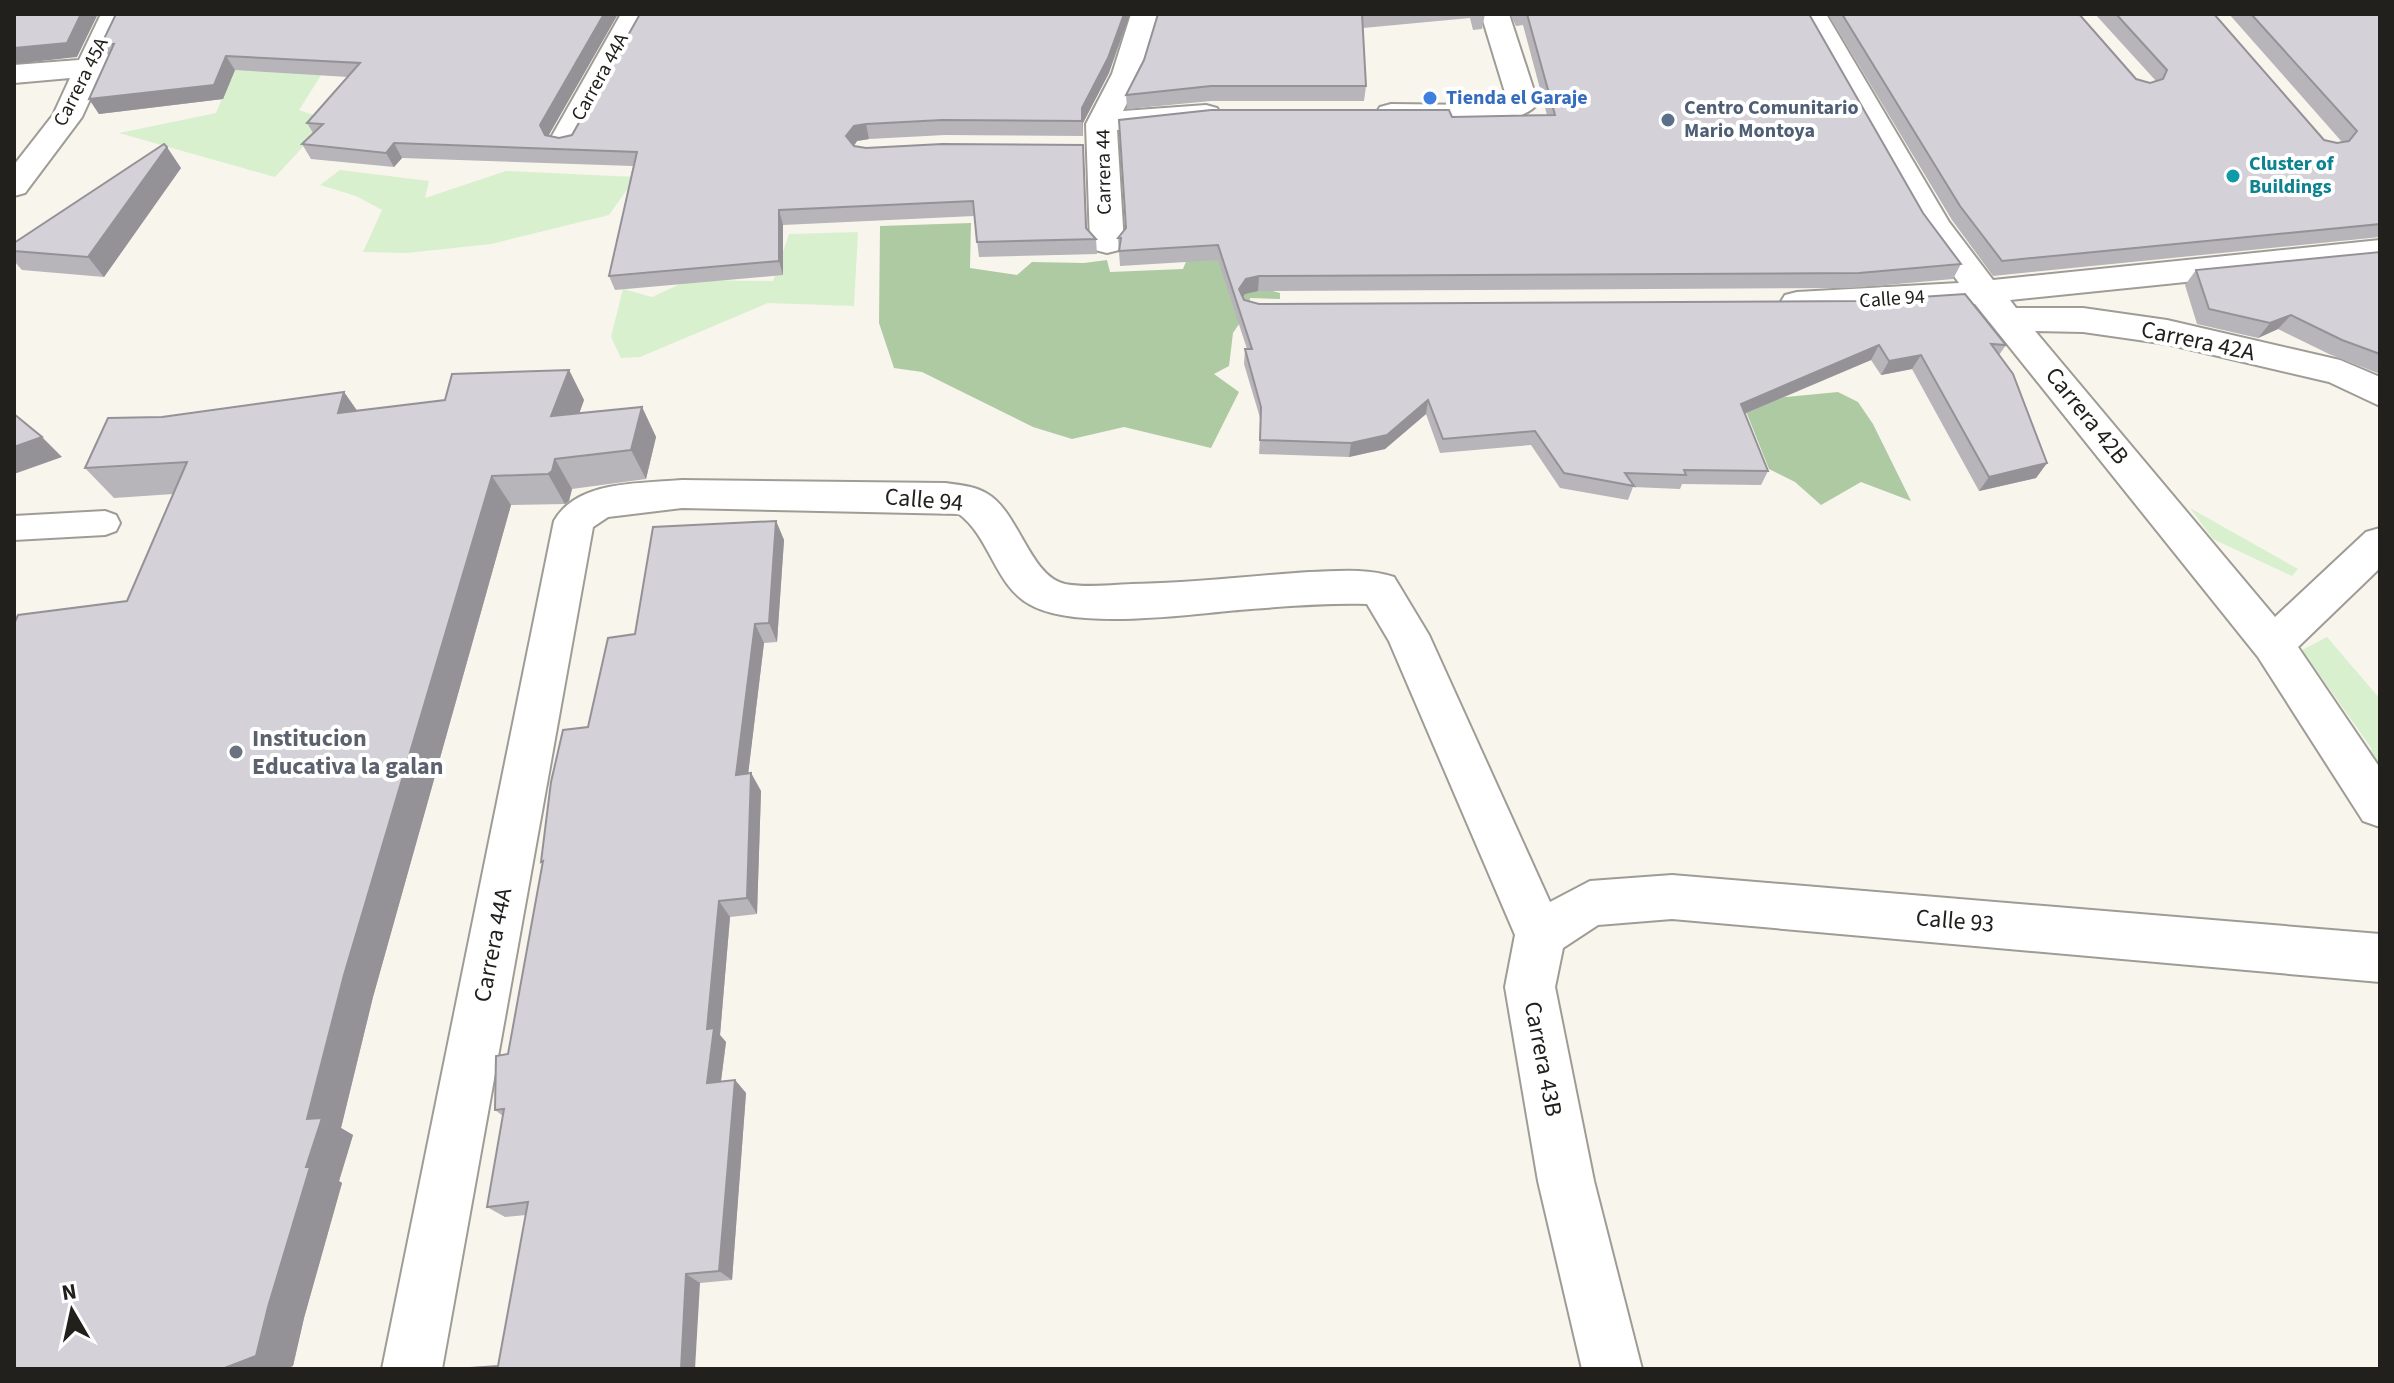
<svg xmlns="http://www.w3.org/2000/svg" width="2394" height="1383" viewBox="0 0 2394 1383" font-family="'Source Sans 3',sans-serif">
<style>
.green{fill:#d8f0ce}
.forest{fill:#aecaa2}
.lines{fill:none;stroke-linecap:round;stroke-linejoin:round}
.service-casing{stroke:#9f9c95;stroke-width:4}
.minor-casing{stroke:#9f9c95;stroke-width:4}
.service{fill:#fff;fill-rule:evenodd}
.minor{fill:#fff;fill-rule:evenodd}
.wall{fill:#b7b4ba}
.shaded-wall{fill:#959297}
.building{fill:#d5d1d8;stroke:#959297;stroke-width:2}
.shop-dot{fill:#3f7fe0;stroke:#fff;stroke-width:3}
.service-dot{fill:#5c6f8a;stroke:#fff;stroke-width:3}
.culture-dot{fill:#0f9aa8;stroke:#fff;stroke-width:3}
.worship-dot{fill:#6b7280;stroke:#fff;stroke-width:3}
.labels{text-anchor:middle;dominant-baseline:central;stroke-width:8;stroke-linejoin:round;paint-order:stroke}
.far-street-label{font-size:20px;fill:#21201d;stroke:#fff}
.far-shop-label{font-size:20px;font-weight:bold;fill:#366cbe;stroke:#fff;text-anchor:start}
.far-service-label{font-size:20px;font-weight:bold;fill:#4e5e75;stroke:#fff;text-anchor:start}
.far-culture-label{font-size:20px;font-weight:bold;fill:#0d838f;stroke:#fff;text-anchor:start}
.street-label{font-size:24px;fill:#21201d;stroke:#fff}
.worship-label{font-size:24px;font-weight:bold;fill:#5b616d;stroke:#fff;text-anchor:start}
</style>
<rect width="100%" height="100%" fill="#f8f5ed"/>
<!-- green -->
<g class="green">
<path d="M332,58L299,110L328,120L275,177L119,133L216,113L237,63Z"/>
<path d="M340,170L429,181L425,198L506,171L636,177L609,215L491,244L407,253L363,252L382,210L356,196L320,185Z"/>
<path d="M858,232L854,306L768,303L640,357L621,358L611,337L623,289L652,297L689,280L773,281L789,234Z"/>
<path d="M2190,508L2298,569L2292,576L2213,539Z"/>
<path d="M2327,637L2380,699V776L2363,756L2372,749L2302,650Z"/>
</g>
<!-- forest -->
<g class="forest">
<path d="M1206,213L1242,283L1280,293V299L1250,298L1249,309L1233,333L1229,366L1214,374L1239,392L1211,448L1124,427L1072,439L1033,427L922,372L894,368L879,323L880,226L971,223L970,268L1017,275L1032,262L1084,263L1107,260L1110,272L1183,269Z"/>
<path d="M1838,392L1858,402L1873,424L1911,501L1861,482L1821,505L1795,482L1769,469L1745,409L1756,400Z"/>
</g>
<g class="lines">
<defs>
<path id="service" d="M105,511L116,515L120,523L116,531L105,535L14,540V516Z"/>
<g id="minor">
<path d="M101,14H129L82,117L25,193L14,196V165L53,115L70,78L14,83V65L79,60Z"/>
<path d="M621,14H649L576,148L565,150L554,148L549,141Z"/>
<path d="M1131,14H1159L1142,74L1123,111L1206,105L1217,108L1221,114L1217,120L1206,123L1117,130L1124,243L1119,250L1107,253L1095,250L1090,243L1086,124L1112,74Z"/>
<path d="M1481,14H1509L1538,103C1518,132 1412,127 1380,119L1376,113L1380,107L1391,104L1478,105L1507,99Z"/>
<path d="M1798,14H1826L1949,222L1993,280L2380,240V262L2010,300L2016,308H2083L2167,320L2340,360L2380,377V406L2329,382L2167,344L2083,332L2035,331L2275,617L2366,532L2380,528V568L2298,647L2380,768V827L2363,821L2258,657L1975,304C1925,308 1829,323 1785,311L1780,303L1785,295L1797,292L1959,283L1918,226Z"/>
<path d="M682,480L945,483C959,485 974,486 986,493C1019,511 1029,576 1065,584C1086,588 1110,585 1132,584C1191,583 1250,576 1309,572C1337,571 1367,568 1394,577L1429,635L1550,902L1590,881L1672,875L2380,934V982L1672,919L1598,925L1563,948L1555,987L1594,1181L1642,1369H1582L1538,1181L1505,987L1515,935L1389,641L1367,604C1328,603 1290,606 1251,609C1196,613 1076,632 1029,604C995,585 990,537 959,514L682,508L608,517L593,527L442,1369H382L554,521C577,480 640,484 682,480Z"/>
</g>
</defs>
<!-- service casing -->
<use href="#service" class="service-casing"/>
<!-- minor casing -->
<use href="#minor" class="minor-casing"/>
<!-- service -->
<use href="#service" class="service"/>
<!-- minor -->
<use href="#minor" class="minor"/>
</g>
<!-- wall -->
<g class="wall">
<path d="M618,14L548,136L559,138L1109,73L1083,123V136L945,135L869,139L857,141L854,146L866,148L1083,145L1087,229L1096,239L1097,254L979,257L974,216L783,225V275L615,290L609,276L633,166L402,158L394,167L311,159L302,144L313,133L307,123L348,77L235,70L223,99L99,114L89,99L109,56L101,45Z"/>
<path d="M1158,14H1485L1482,29L1473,30L1470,18L1363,28L1366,86L1364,101H1211L1127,109L1126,95L1144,60Z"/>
<path d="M1510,14H1809L1923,213L1961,264L1953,279L1852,288L1258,291L1245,294L1243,297L1244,300L1259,304L2006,345L1999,355L2047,463L2036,478L1979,491L1912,369L1881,375L1871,360L1745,414L1768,471L1761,485L1682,484L1680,489L1633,487L1628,500L1560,488L1531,445L1440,453L1426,414L1385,449L1349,457L1259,454L1261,421L1244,364L1245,349H1247L1218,260L1120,266L1118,238L1452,117L1547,115L1523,25L1516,26Z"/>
<path d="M1828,14H2079L2136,79L2150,83L2156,81L2095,14H2214L2324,140L2337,143L2342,142L2229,14H2380V237L1993,276L1952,220Z"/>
<path d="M181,168L104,277L22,270L14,261V243Z"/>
<path d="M2380,252V374L2329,354L2278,329L2258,338L2197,324L2185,285L2196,270Z"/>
<path d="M569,370L584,400L579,413L642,407L656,437L646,479L572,489L569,501L565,504L511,505L373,997L341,1128L353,1135L339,1181L342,1183L304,1318L293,1366L127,601L173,494L114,498L85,468L162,417L344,392L357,411L445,400Z"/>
<path d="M776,521L784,540L777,642L764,643L748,773H751L761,791L757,914L730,917L720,1035L726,1042L721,1081L735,1080L746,1093L732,1280L700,1283L498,1366L526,1215L505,1217L487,1207L503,1116L495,1110L508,1054L543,864L541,862L588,727L635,634Z"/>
</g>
<!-- shaded-wall -->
<g class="shaded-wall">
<path d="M81,14H98L77,57L14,64V48Z"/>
<path d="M604,14H618L546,140L540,125Z"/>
<path d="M1124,14H1130L1109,73L1083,123V136L1082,108Z"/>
<path d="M226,56L235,70L223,99L99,114L89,99Z"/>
<path d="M866,124L869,139L857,141L850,151L846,136L854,126Z"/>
<path d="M394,143L402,158L394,167L386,153Z"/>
<path d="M167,147L181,168L104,277L88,257Z"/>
<path d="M779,210L783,225V275L779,261Z"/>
<path d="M1259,276L1258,291L1245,294L1238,303L1239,289L1246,279Z"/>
<path d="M2291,315L2278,329L2258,338L2270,323Z"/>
<path d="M1879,345L1871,360L1734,418L1741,404Z"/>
<path d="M1921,355L1912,369L1881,375L1889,361Z"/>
<path d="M569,370L584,400L568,446L551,416Z"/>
<path d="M344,392L365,422L338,413Z"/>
<path d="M1428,400L1426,414L1385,449L1349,457L1351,443Z"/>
<path d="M642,407L656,437L646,479L631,450Z"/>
<path d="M42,437L62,457L14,474V447Z"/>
<path d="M555,459L572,489L569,501L565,504L548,474Z"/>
<path d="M2047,463L2036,478L1979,491L1989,477Z"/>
<path d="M492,476L511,505L373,997L341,1128L353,1135L339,1181L342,1183L304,1318L293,1366L286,1369H222L268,1307L306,1167L307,1119L344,975Z"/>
<path d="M776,521L784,540L777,642L769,623Z"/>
<path d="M755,624L764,643L746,792L736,775Z"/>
<path d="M751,773L761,791L757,914L747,898Z"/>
<path d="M719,901L730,917L720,1035L726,1042L719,1096L707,1083V1029Z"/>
<path d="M735,1080L746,1093L732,1280L719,1271Z"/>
<path d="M686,1274L700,1283L695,1369H681Z"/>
</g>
<!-- building -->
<g class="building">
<path d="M14,14H81L67,43L14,48Z"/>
<path d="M116,14H604L540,125L545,135L559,138L572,135L640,14H1124L1108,58L1082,108V121L942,120L866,124L854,126L846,136L854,146L866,148L942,144L1083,145L1086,228L1096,239L977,242L973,201L779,210V261L609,276L637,152L394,143L386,153L302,144L323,124L307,123L360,63L226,56L214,85L89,99L114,44L101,45Z"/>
<path d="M1158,14H1362L1366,86H1211L1126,95L1144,60Z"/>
<path d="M1527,14H1809L1923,213L1961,264L1859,273L1259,276L1246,279L1239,289L1244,300L1259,304L1860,301L1965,294L2006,345L1991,344L2013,374L2047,463L1989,477L1921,355L1889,361L1879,345L1741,404L1768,471L1684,470L1686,475L1625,473L1634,486L1564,473L1535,431L1443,439L1428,400L1387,435L1351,443L1260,440L1261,407L1245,349H1252L1218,245L1119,251L1121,238H1118L1126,228L1119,120L1211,110H1449L1452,117L1555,115Z"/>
<path d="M1842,14H2079L2136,79L2150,83L2163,79L2167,70L2116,14H2214L2324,140L2337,143L2349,141L2357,131L2251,14H2380V224L2002,261L1960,206Z"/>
<path d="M164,144L167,147L88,257L14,251V243Z"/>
<path d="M2380,252V354L2342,340L2291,315L2270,323L2209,309L2196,270Z"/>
<path d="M569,370L551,416L642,407L631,450L555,459L552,471L548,474L492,476L344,975L307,1119L322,1118L306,1167H310L268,1307L256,1356L222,1369H14V624L18,615L127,601L187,462L85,468L108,418L162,417L344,392L338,413L445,400L452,374Z"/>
<path d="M14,414L42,437L14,447Z"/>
<path d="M776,521L769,623L755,624L736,775L751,773L747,898L719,901L707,1029L714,1028L707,1083L735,1080L719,1271L686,1274L681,1369H456L498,1366L528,1202L487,1207L504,1109L495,1110L496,1056L508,1054L543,861L541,862L551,782L563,730L588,727L608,638L635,634L653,527Z"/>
</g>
<!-- markers -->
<circle class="shop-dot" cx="1430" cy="98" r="8"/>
<circle class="service-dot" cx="1668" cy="120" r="8"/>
<circle class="culture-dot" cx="2233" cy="176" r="8"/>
<circle class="worship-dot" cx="236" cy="752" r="8"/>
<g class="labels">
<!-- far-street labels -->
<g class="far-street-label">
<text transform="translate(600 77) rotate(-61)">Carrera 44A</text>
<text transform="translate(81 82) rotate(-63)">Carrera 45A</text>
<text transform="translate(1104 172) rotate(-91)">Carrera 44</text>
<text transform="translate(1892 299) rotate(-4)">Calle 94</text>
</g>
<!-- far-shop labels -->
<g class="far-shop-label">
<text x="1446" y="98">Tienda el Garaje</text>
</g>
<!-- far-service labels -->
<g class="far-service-label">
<text x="1684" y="108">Centro Comunitario<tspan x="1684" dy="23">Mario Montoya</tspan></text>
</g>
<!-- far-culture labels -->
<g class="far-culture-label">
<text x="2249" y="164">Cluster of<tspan x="2249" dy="23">Buildings</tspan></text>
</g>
<!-- street labels -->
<g class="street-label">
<text transform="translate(2198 341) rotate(12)">Carrera 42A</text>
<text transform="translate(2087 416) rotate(51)">Carrera 42B</text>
<text transform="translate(924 500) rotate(5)">Calle 94</text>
<text transform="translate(1955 921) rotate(5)">Calle 93</text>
<text transform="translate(493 945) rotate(-79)">Carrera 44A</text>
<text transform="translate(1543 1059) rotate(79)">Carrera 43B</text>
</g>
<!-- worship labels -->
<g class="worship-label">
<text x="252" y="738">Institucion<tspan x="252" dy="28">Educativa la galan</tspan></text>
</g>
</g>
<!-- border -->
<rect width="2394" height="1383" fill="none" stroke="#21201d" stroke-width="32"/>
<!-- north arrow -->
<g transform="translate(72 1311) rotate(351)" stroke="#ffffff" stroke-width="6" paint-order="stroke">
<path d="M0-6L14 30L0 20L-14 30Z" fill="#21201d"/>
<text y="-12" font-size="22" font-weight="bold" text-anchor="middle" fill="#21201d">N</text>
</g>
</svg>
